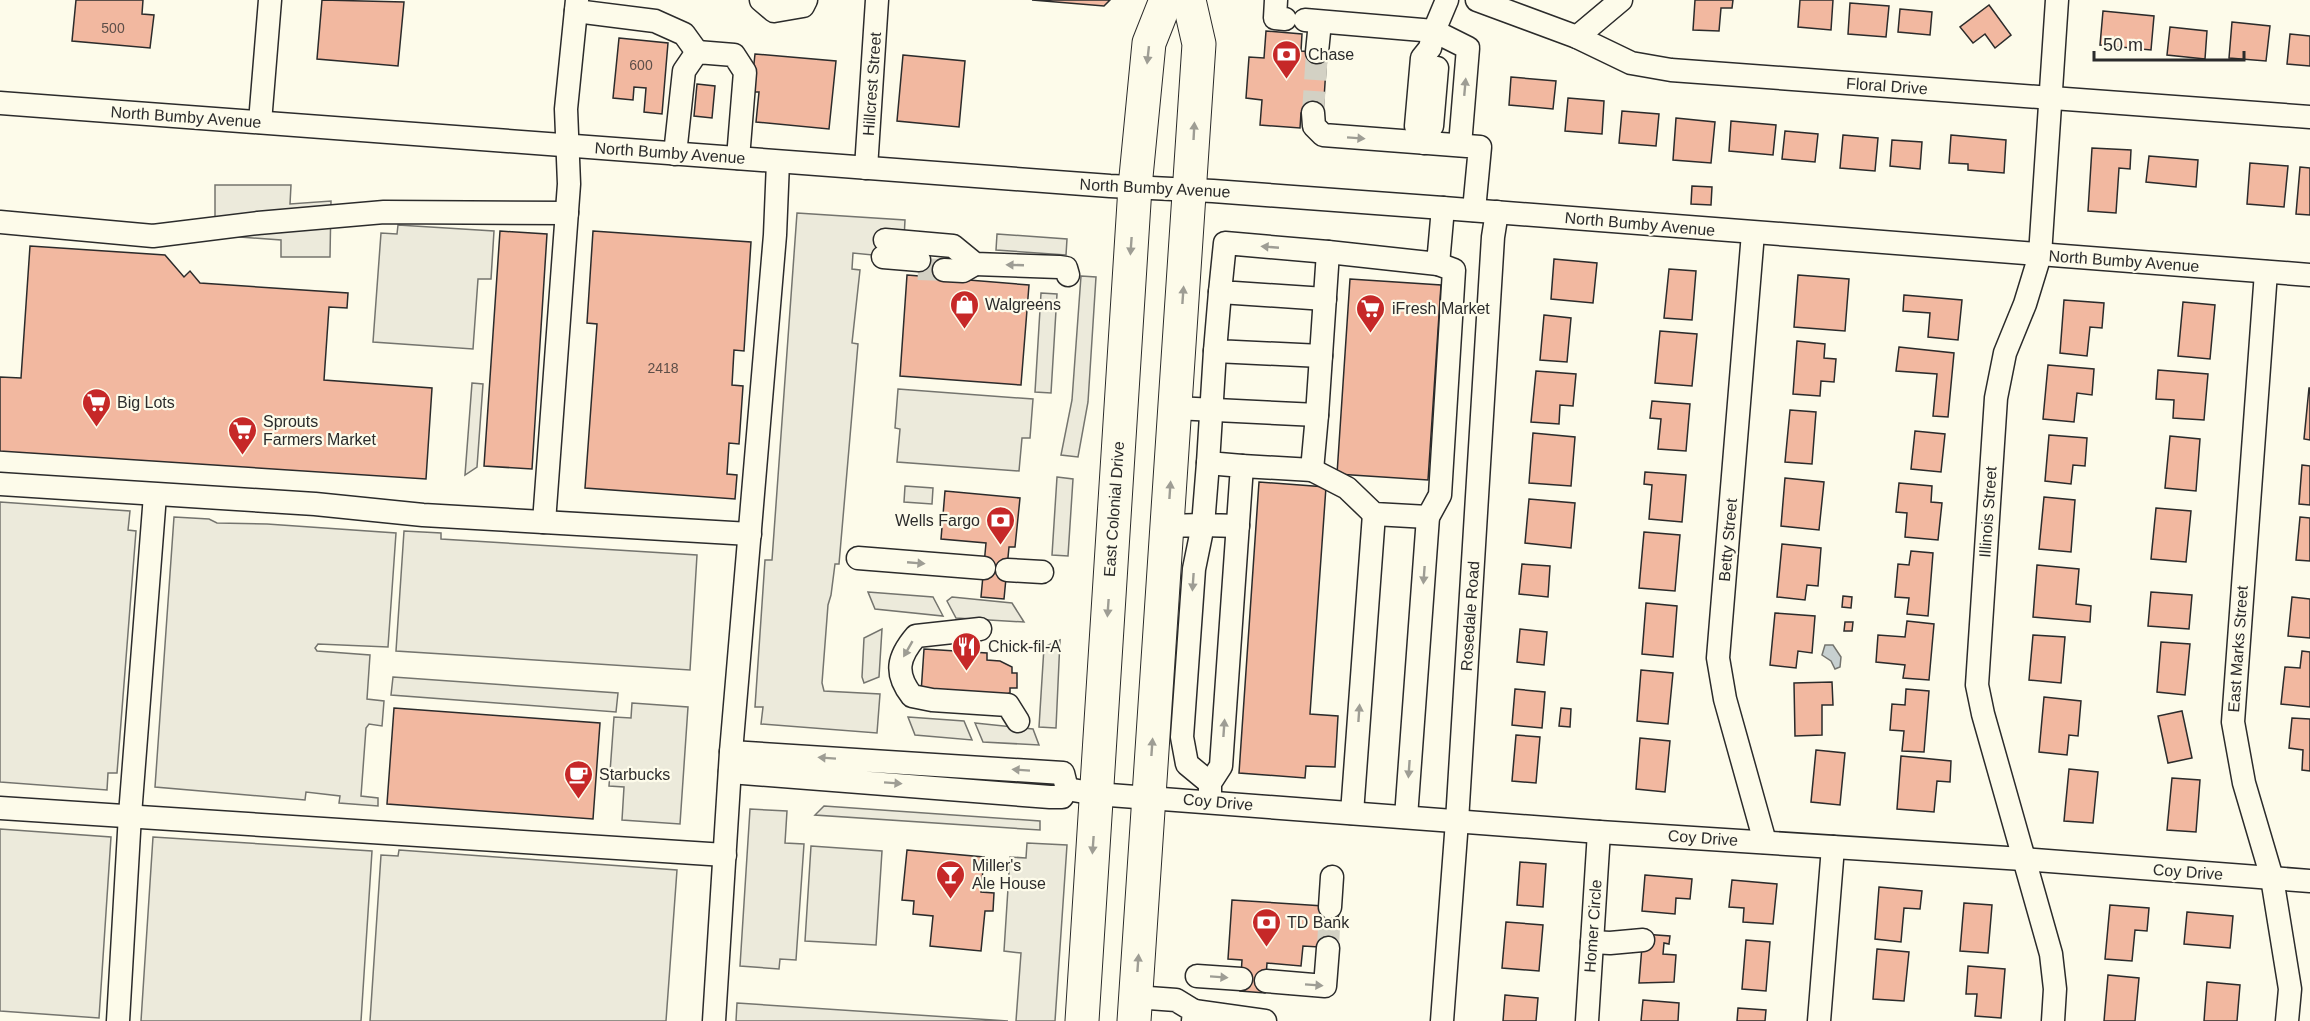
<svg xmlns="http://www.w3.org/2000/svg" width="2310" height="1021" viewBox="0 0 2310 1021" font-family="Helvetica,sans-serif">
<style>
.parking{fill:#eceadb;stroke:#74746e;stroke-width:1.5}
.water{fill:#c7d0d0;stroke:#74746e;stroke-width:1.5}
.building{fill:#f2b8a0;stroke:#2b2b2b;stroke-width:1.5}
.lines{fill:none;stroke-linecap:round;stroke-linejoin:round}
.minor-tunnel{stroke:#d3d1c4;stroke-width:22;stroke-dasharray:22 11;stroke-linecap:butt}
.minor-casing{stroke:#2b2b2b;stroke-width:25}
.highway-casing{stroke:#2b2b2b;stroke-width:35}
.minor{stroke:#fdfbea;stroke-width:22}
.highway{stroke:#fdfbea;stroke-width:33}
.oneway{fill:#9e9d94}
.labels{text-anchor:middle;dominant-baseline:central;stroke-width:4.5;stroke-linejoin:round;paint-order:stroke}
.number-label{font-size:14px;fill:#5d4e48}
.poi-label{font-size:16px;fill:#2b2b2b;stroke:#fdfbea;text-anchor:start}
.street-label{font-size:16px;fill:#2b2b2b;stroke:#fdfbea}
</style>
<rect width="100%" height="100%" fill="#fdfbea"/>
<!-- parking -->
<g class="parking">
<path d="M215,185H291L290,204L331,201L330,257H281V240L227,236L215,227Z"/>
<path d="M797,213L905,220L903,258L853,253L852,269L860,270L852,343L858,344L839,564H835L831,595L828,605L822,683L824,691L880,694L877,733L761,724L763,707H755L765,560H772Z"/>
<path d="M398,225L494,231L491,279H478L473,349L373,342L381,233L397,234Z"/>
<path d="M997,234L1067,239L1066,255L996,250Z"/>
<path d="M1081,276L1096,277L1088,402L1078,457L1061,455L1072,400Z"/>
<path d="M1041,293L1057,294L1051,393L1035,392Z"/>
<path d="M472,383L483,384L477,467L465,475Z"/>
<path d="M898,389L1033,399L1030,438H1022L1019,471L897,462L900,429L895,428Z"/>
<path d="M1057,477L1073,479L1068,556L1052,555Z"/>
<path d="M905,486L933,488L932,504L904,502Z"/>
<path d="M0,502L130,511L128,530L136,531L117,773H108L107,790L0,782Z"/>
<path d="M174,517L209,519L217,523L267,524L396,533L388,647L318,644L315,648L317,651L370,655L367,699L384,701L382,726L369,724L366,728L361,796L378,798V806L339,803L340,796L306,792L305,800L155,787Z"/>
<path d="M404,531L441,533V539L697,555L690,670L396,651Z"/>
<path d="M868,592L933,597L943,616L875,609Z"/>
<path d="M952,597L1012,603L1024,622L956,618L947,601Z"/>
<path d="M882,629L879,677L864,683L862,677L864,638Z"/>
<path d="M1060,640L1056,728L1039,727L1044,647Z"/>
<path d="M393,677L618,693L616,712L391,695Z"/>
<path d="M632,703L688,707L680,824L622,820L624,787L609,786L614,717L631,718Z"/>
<path d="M908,717L964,721L972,740L915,735Z"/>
<path d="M975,723L1033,729L1039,745L983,742Z"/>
<path d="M824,806L1040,821V830L815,815Z"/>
<path d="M750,809L787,811L785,843L804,844L796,960L780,959L779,969L740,966Z"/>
<path d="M0,829L111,837L99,1018L0,1011Z"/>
<path d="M153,837L372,851L361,1021H141Z"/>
<path d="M1027,843L1067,845L1055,1021H1016L1021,953L1004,951L1010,857L1026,858Z"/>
<path d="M811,846L882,851L876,945L805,941Z"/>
<path d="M399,850L677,870L666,1021H370L381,855L398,856Z"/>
<path d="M737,1003L1008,1021H736Z"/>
</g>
<!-- water -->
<path class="water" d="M1825,645H1833L1841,657L1840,667L1835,669L1831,661L1822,655Z"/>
<!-- building -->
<g class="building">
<path d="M76,0H143L142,14L154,15L150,48L72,41Z"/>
<path d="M322,0L404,2L398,66L317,59Z"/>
<path d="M1032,0H1110L1104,6Z"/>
<path d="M1695,0H1733L1732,8H1721L1719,31L1693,30Z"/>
<path d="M1800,0H1833L1831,30L1798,27Z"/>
<path d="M1850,3L1889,6L1886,37L1848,34Z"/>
<path d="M1989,5L2011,35L1995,48L1985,34L1973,43L1960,27Z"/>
<path d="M1900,9L1932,12L1930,35L1898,32Z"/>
<path d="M2103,11L2154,16L2151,50L2100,45Z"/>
<path d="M2232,22L2270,26L2266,61L2229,58Z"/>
<path d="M2170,27L2207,31L2205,59L2167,55Z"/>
<path d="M1266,31L1302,34L1301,51L1327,53L1323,114L1301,113L1300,128L1260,125L1262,100L1246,98L1249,57L1264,58Z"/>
<path d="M2290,34L2310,36V66L2287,64Z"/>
<path d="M619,38L668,43L662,114L644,112L646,88L634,87L633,100L613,98Z"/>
<path d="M755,54L836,61L829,129L756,122L759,92H751Z"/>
<path d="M903,55L965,61L959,127L897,121Z"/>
<path d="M1511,77L1556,81L1553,109L1509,105Z"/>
<path d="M697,84L715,86L712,118L694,116Z"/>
<path d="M1568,98L1604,101L1602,134L1565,131Z"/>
<path d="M1622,111L1659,114L1656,146L1619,143Z"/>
<path d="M1676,118L1715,122L1711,163L1673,160Z"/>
<path d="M1731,121L1776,125L1773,155L1729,151Z"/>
<path d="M1785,131L1818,134L1815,162L1782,159Z"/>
<path d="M1843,135L1878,138L1875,171L1840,168Z"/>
<path d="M1951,135L2006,140L2004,173L1968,170V164L1949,163Z"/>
<path d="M1892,140L1922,142L1920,169L1890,166Z"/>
<path d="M2092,148L2131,150L2130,169L2119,168L2116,213L2088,211Z"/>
<path d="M2149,156L2198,160L2196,187L2146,182Z"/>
<path d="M2250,163L2288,166L2284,207L2247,204Z"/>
<path d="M2300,167L2310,168V215L2296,214Z"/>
<path d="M1692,186L1712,187L1711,205L1691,204Z"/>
<path d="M500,231L547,234L532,469L484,466Z"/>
<path d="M593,231L751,242L744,351L734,350L732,385L743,386L739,444L729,443L727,474L737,475L735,499L585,488L597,324L587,323Z"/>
<path d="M30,246L165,255L184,277L190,271L200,283L348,293L347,308L329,307L324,380L432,388L426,479L0,451V377L21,378Z"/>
<path d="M1554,259L1597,263L1593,303L1551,299Z"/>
<path d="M1669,269L1696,271L1692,320L1664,318Z"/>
<path d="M907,275L1029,285L1021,385L900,376Z"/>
<path d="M1798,275L1849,279L1845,331L1794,327Z"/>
<path d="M1350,279L1441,285L1428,480L1337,474Z"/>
<path d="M1904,295L1962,300L1958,340L1928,337L1930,313L1903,311Z"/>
<path d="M2064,300L2104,303L2102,328L2090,327L2087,356L2060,353Z"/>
<path d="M2183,302L2215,305L2210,359L2178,356Z"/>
<path d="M1544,315L1571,318L1567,362L1540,360Z"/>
<path d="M1660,331L1697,334L1692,386L1655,383Z"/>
<path d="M1797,341L1825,344L1824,358L1836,359L1834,382L1821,381L1820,396L1793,394Z"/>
<path d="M1899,347L1954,353L1948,417L1933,416L1937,374L1896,371Z"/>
<path d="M2048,365L2094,369L2092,395L2077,393L2074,422L2043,419Z"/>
<path d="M2158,370L2208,374L2204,420L2173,418L2174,400L2156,399Z"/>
<path d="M1536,371L1576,374L1573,406L1560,405L1559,424L1531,422Z"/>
<path d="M2309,388H2310V440L2304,439Z"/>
<path d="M1652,401L1690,404L1686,451L1658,449L1661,419L1650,418Z"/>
<path d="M1790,410L1816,412L1812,464L1785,462Z"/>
<path d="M1915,431L1945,434L1941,472L1911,469Z"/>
<path d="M1533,433L1575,437L1571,486L1529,483Z"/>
<path d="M2049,435L2087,438L2085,466L2073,465L2071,484L2045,481Z"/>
<path d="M2170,436L2200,439L2196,491L2165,488Z"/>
<path d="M2302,465L2310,466V505L2299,504Z"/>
<path d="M1645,472L1686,475L1682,522L1649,519L1652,485L1644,484Z"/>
<path d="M1785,478L1824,482L1819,530L1781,526Z"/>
<path d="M1259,482L1326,487L1310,714L1338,716L1335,767L1306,766L1305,778L1239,773Z"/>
<path d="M1899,483L1932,486L1931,502L1942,503L1938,540L1905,537L1907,513L1896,512Z"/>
<path d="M945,491L1020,498L1015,547H1009L1004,599L981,597L986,543L941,539Z"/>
<path d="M2044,497L2075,500L2071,552L2039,549Z"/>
<path d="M1529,499L1575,503L1571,548L1525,543Z"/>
<path d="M2156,508L2191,511L2186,562L2151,559Z"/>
<path d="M2300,517L2310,518V561L2296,560Z"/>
<path d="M1644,532L1680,535L1675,591L1639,588Z"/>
<path d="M1782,544L1821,548L1818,586L1807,585L1805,600L1777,597Z"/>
<path d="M1911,551L1933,553L1928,616L1907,614L1909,598L1895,597L1898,564L1909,565Z"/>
<path d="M1522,564L1550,566L1548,597L1519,594Z"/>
<path d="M2037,565L2079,569L2076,604L2091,606L2090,622L2033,617Z"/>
<path d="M2151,592L2192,595L2189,629L2148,626Z"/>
<path d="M1843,596L1852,597L1851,608L1842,607Z"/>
<path d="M2292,597L2310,599V638L2288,636Z"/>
<path d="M1646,603L1677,606L1673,657L1642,654Z"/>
<path d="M1775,613L1815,616L1812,653L1798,651L1796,668L1770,665Z"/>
<path d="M1907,621L1934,624L1929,680L1903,678L1905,665L1876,662L1878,635L1905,637Z"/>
<path d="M1845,622H1853L1852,631H1844Z"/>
<path d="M1520,629L1547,632L1544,665L1517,662Z"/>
<path d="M2033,635L2065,637L2061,683L2029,680Z"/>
<path d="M2161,642L2190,644L2185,695L2157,692Z"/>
<path d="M924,649L987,653V660L1000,661L1012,667V673H1017V688H1010V693L993,698L921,693Z"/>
<path d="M2302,651L2310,652V707L2281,704L2285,667L2300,668Z"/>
<path d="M1641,670L1673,673L1668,724L1637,721Z"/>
<path d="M1832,682L1833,705H1822V735L1795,736L1794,683Z"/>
<path d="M1515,689L1545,692L1542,728L1512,725Z"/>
<path d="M1906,689L1929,691L1924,752L1902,751L1904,731L1890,730L1892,704L1905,705Z"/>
<path d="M2044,697L2081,701L2078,736L2069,735L2067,755L2039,752Z"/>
<path d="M394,708L600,723L593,819L387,804Z"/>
<path d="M1561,708L1571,709L1570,727L1559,726Z"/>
<path d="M2182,711L2192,758L2168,763L2158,716Z"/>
<path d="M2292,718L2310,719V771L2302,770L2303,750L2289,748Z"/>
<path d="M1516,735L1540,737L1536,783L1512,781Z"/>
<path d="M1640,738L1670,741L1665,792L1636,789Z"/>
<path d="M1816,750L1845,753L1840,805L1811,802Z"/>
<path d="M1901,756L1951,761L1950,782L1937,781L1934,812L1897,809Z"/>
<path d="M2069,769L2098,772L2093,823L2064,821Z"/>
<path d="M2172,778L2200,780L2196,832L2167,830Z"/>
<path d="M907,850L984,857L981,892L994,893L993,911H985L981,951L930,946L933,916L913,914L914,901L902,900Z"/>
<path d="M1520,862L1546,864L1543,907L1517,905Z"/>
<path d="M1645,875L1692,879L1690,899L1676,898L1675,914L1642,911Z"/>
<path d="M1732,880L1777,884L1773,924L1743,922L1744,908L1729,907Z"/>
<path d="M1879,887L1922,891L1920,909L1904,908L1901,942L1875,939Z"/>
<path d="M1232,900L1339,907L1336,948L1303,946L1301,966L1267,963L1265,993L1240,991L1242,960L1228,959Z"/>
<path d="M1964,903L1992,905L1988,953L1960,951Z"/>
<path d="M2110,905L2149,908L2147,931L2135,930L2132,961L2105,959Z"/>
<path d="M2187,912L2233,916L2230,948L2184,944Z"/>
<path d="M1506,922L1543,925L1539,971L1502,968Z"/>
<path d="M1643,934L1670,936L1669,944L1664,943L1663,954L1676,955L1674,982L1639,983Z"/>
<path d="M1746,940L1770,942L1766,991L1742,989Z"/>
<path d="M1877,949L1909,952L1904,1001L1873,999Z"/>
<path d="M1968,966L2005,969L2001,1018L1975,1016L1977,994H1966Z"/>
<path d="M2108,975L2139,978L2135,1021H2104Z"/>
<path d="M2207,982L2240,985L2237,1021H2204Z"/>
<path d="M1505,995L1538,998L1536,1021H1503Z"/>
<path d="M1643,1000L1679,1003L1678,1021H1641Z"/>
<path d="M1738,1008L1766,1010L1765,1021H1737Z"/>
</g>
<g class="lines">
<!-- minor-tunnel -->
<g class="minor-tunnel">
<path d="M1313,113L1317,52"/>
<path d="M918,269L944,270"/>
<path d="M1328,948L1330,907"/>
</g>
<defs>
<g id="minor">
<path d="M761,0L774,11L803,6L806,0"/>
<path d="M1276,0L1275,18L1285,19"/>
<path d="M1477,0L1577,37L1631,63L1671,70L2310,117"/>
<path d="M576,11L655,21L684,34L697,52"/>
<path d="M1305,20L1434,31L1447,0"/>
<path d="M1577,37L1621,0"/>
<path d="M1317,52L1320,22"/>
<path d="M0,103L1110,186L1213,191L1443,208L2310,275"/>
<path d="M1313,113L1314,126L1323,135L1480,147L1474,210"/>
<path d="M260,122L270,0"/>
<path d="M1425,136L1416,126L1422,58L1430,48L1434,31L1468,48L1460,145"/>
<path d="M1424,143L1425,136L1432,126L1437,68"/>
<path d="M675,154L684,71L697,52L734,55L745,72L738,158"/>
<path d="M866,168L877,0"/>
<path d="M0,222L153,236L258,223L384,212L567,213"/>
<path d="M1753,233L1718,658L1725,699L1765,842"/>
<path d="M885,240L953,246L975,264L1059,267L1066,268L1068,275"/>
<path d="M883,257L919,260"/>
<path d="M944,270L963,271L975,264"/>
<path d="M2266,272L2233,722L2244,783L2272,878L2290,989L2287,1021"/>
<path d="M1220,292L1215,351L1321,356"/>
<path d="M1325,299L1220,292L1225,243L1328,252"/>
<path d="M1175,408L1317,415L1328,252L1438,264L1443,208"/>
<path d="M1208,463L1203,525L1238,526"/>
<path d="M1242,466L1312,470L1317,415"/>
<path d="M1312,470L1347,488L1374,514L1428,517"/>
<path d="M0,484L315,504L423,515L750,534"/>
<path d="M544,522L569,184L566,109L577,0"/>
<path d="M1167,526L1203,525L1194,569L1182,737L1187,764L1210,783"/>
<path d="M858,558L984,568"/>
<path d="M1007,570L1042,572"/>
<path d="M980,629L916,636C898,657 894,673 912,696L932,700L1008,705L1018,721"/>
<path d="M730,772L1050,797H1062L1067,789L1063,773L731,752"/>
<path d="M1067,789L1096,794L1599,832L2023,859L2310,881"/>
<path d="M1210,802V783L1221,766L1242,466L1208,463L1215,351"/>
<path d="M0,808L725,855"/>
<path d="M1352,813L1374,514"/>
<path d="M1406,817L1428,517L1440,495L1454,270L1438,264"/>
<path d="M1330,907L1332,877"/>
<path d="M1592,942L1610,943L1643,940"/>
<path d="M1197,976L1241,979"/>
<path d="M1266,981L1325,986L1328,948"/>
<path d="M1135,997L1176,1000L1194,1011L1193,1021"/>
<path d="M1194,1011L1265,1021"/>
<path d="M118,1021L130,815L155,495"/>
<path d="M714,1021L731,752L775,235L778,162"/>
<path d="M1442,1021L1457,821L1493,237L1497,212"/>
<path d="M1587,1021L1599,832"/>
<path d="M1819,1021L1833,847"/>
<path d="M2053,1021L2055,989L2051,954L1983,714L1977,685L1996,398L2005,353L2025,304L2040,255L2057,0"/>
</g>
<g id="highway">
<path d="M1082,1021L1135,187L1149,43L1166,0"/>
<path d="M1134,1021L1199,44L1189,0"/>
</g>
</defs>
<!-- minor casing -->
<use href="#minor" class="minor-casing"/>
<!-- highway casing -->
<use href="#highway" class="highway-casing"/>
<!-- minor -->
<use href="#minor" class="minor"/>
<!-- highway -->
<use href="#highway" class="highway"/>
</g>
<!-- one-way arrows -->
<defs><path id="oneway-solid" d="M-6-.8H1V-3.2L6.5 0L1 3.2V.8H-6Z" transform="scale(1.5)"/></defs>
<g class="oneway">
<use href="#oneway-solid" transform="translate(1148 55) rotate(96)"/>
<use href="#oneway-solid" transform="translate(1465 87) rotate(-85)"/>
<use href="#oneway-solid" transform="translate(1194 131) rotate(-87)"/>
<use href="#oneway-solid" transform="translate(1356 138) rotate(4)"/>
<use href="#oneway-solid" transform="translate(1131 246) rotate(94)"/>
<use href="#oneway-solid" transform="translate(1270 247) rotate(-175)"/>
<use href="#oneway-solid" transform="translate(1015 265) rotate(-178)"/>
<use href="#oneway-solid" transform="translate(1183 295) rotate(-86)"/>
<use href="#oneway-solid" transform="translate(1170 490) rotate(-86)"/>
<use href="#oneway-solid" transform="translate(916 563) rotate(5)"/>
<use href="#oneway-solid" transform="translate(1424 575) rotate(94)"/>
<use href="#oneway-solid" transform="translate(1193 582) rotate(94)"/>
<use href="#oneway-solid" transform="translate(1108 608) rotate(94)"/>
<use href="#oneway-solid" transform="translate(908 649) rotate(120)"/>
<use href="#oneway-solid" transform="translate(1359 713) rotate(-86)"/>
<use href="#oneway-solid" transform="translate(1224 728) rotate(-86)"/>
<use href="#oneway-solid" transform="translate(1152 747) rotate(-86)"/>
<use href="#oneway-solid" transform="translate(827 758) rotate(-176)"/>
<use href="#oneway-solid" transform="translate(1409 769) rotate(94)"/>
<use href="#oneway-solid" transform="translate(1021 770) rotate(-176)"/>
<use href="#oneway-solid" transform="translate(893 783) rotate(4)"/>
<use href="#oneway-solid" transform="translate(1093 845) rotate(94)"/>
<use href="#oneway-solid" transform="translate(1138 963) rotate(-86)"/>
<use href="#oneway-solid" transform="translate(1219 977) rotate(4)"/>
<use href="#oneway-solid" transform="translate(1314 985) rotate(4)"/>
</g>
<!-- icons -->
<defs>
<symbol id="bank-pin" viewBox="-11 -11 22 30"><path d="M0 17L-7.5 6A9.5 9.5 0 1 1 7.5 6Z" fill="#c62828" stroke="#fdfbea"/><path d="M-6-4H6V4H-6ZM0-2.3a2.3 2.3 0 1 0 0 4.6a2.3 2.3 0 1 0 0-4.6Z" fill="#fff"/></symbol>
<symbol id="shop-pin" viewBox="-11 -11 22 30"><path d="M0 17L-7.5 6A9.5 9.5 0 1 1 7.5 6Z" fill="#c62828" stroke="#fdfbea"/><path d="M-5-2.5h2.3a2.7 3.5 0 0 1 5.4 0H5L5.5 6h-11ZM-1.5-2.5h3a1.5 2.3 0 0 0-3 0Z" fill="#fff"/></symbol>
<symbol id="supermarket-pin" viewBox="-11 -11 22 30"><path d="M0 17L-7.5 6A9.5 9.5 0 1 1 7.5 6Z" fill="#c62828" stroke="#fdfbea"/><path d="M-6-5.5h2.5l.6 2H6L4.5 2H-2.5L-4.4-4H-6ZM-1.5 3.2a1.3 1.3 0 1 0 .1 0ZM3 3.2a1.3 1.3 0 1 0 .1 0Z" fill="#fff"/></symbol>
<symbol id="restaurant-pin" viewBox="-11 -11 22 30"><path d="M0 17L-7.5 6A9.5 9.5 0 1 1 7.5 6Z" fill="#c62828" stroke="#fdfbea"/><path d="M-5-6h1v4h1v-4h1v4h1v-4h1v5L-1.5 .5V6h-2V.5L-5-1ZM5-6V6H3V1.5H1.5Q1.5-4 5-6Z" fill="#fff"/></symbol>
<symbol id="cafe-pin" viewBox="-11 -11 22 30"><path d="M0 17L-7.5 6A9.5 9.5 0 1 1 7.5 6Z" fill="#c62828" stroke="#fdfbea"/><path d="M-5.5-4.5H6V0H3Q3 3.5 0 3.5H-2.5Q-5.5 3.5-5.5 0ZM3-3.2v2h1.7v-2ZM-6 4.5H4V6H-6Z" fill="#fff"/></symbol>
<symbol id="bar-pin" viewBox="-11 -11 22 30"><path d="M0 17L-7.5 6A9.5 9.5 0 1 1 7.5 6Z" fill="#c62828" stroke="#fdfbea"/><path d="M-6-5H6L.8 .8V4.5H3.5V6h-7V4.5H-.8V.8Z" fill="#fff"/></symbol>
</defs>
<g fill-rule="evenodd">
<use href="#bank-pin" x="1270" y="38" width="33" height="45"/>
<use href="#shop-pin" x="948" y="288" width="33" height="45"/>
<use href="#supermarket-pin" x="1354" y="292" width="33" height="45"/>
<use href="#supermarket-pin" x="80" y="386" width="33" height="45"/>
<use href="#supermarket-pin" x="226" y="414" width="33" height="45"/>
<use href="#bank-pin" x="984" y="504" width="33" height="45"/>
<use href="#restaurant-pin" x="950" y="630" width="33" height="45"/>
<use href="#cafe-pin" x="562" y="758" width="33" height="45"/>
<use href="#bar-pin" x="934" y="858" width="33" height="45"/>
<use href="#bank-pin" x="1250" y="906" width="33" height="45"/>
</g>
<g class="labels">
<!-- number labels -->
<g class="number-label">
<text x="113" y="28">500</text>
<text x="641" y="65">600</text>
<text x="663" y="368">2418</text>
</g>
<!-- poi labels -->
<g class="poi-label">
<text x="1308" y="54">Chase</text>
<text x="985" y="304">Walgreens</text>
<text x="1392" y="308">iFresh Market</text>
<text x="117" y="402">Big Lots</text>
<text x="263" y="421">Sprouts<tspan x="263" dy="18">Farmers Market</tspan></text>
<text x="980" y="520" text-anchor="end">Wells Fargo</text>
<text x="988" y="646">Chick-fil-A</text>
<text x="599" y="774">Starbucks</text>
<text x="972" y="865">Miller's<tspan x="972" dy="18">Ale House</tspan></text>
<text x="1287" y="922">TD Bank</text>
</g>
<!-- street labels -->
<g class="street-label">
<text transform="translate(872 84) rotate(-86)">Hillcrest Street</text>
<text transform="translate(1887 86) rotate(4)">Floral Drive</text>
<text transform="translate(186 117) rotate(4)">North Bumby Avenue</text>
<text transform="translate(670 153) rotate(4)">North Bumby Avenue</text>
<text transform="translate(1155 188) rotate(3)">North Bumby Avenue</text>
<text transform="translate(1640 224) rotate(5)">North Bumby Avenue</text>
<text transform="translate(2124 261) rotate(4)">North Bumby Avenue</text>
<text transform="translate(1114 509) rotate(-86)">East Colonial Drive</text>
<text transform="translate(1988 512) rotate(-86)">Illinois Street</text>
<text transform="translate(1728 540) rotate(-85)">Betty Street</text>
<text transform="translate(1470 616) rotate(-86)">Rosedale Road</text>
<text transform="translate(2238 649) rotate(-86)">East Marks Street</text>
<text transform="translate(1218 802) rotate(5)">Coy Drive</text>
<text transform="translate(1703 838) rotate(4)">Coy Drive</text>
<text transform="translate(2188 872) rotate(4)">Coy Drive</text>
<text transform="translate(1593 926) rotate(-86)">Homer Circle</text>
</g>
</g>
<!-- scale -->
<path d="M2094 51v9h150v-9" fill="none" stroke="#2b2b2b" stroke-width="3"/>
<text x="2103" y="51" font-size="18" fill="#2b2b2b" stroke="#fdfbea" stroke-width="4.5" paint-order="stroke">50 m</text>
</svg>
